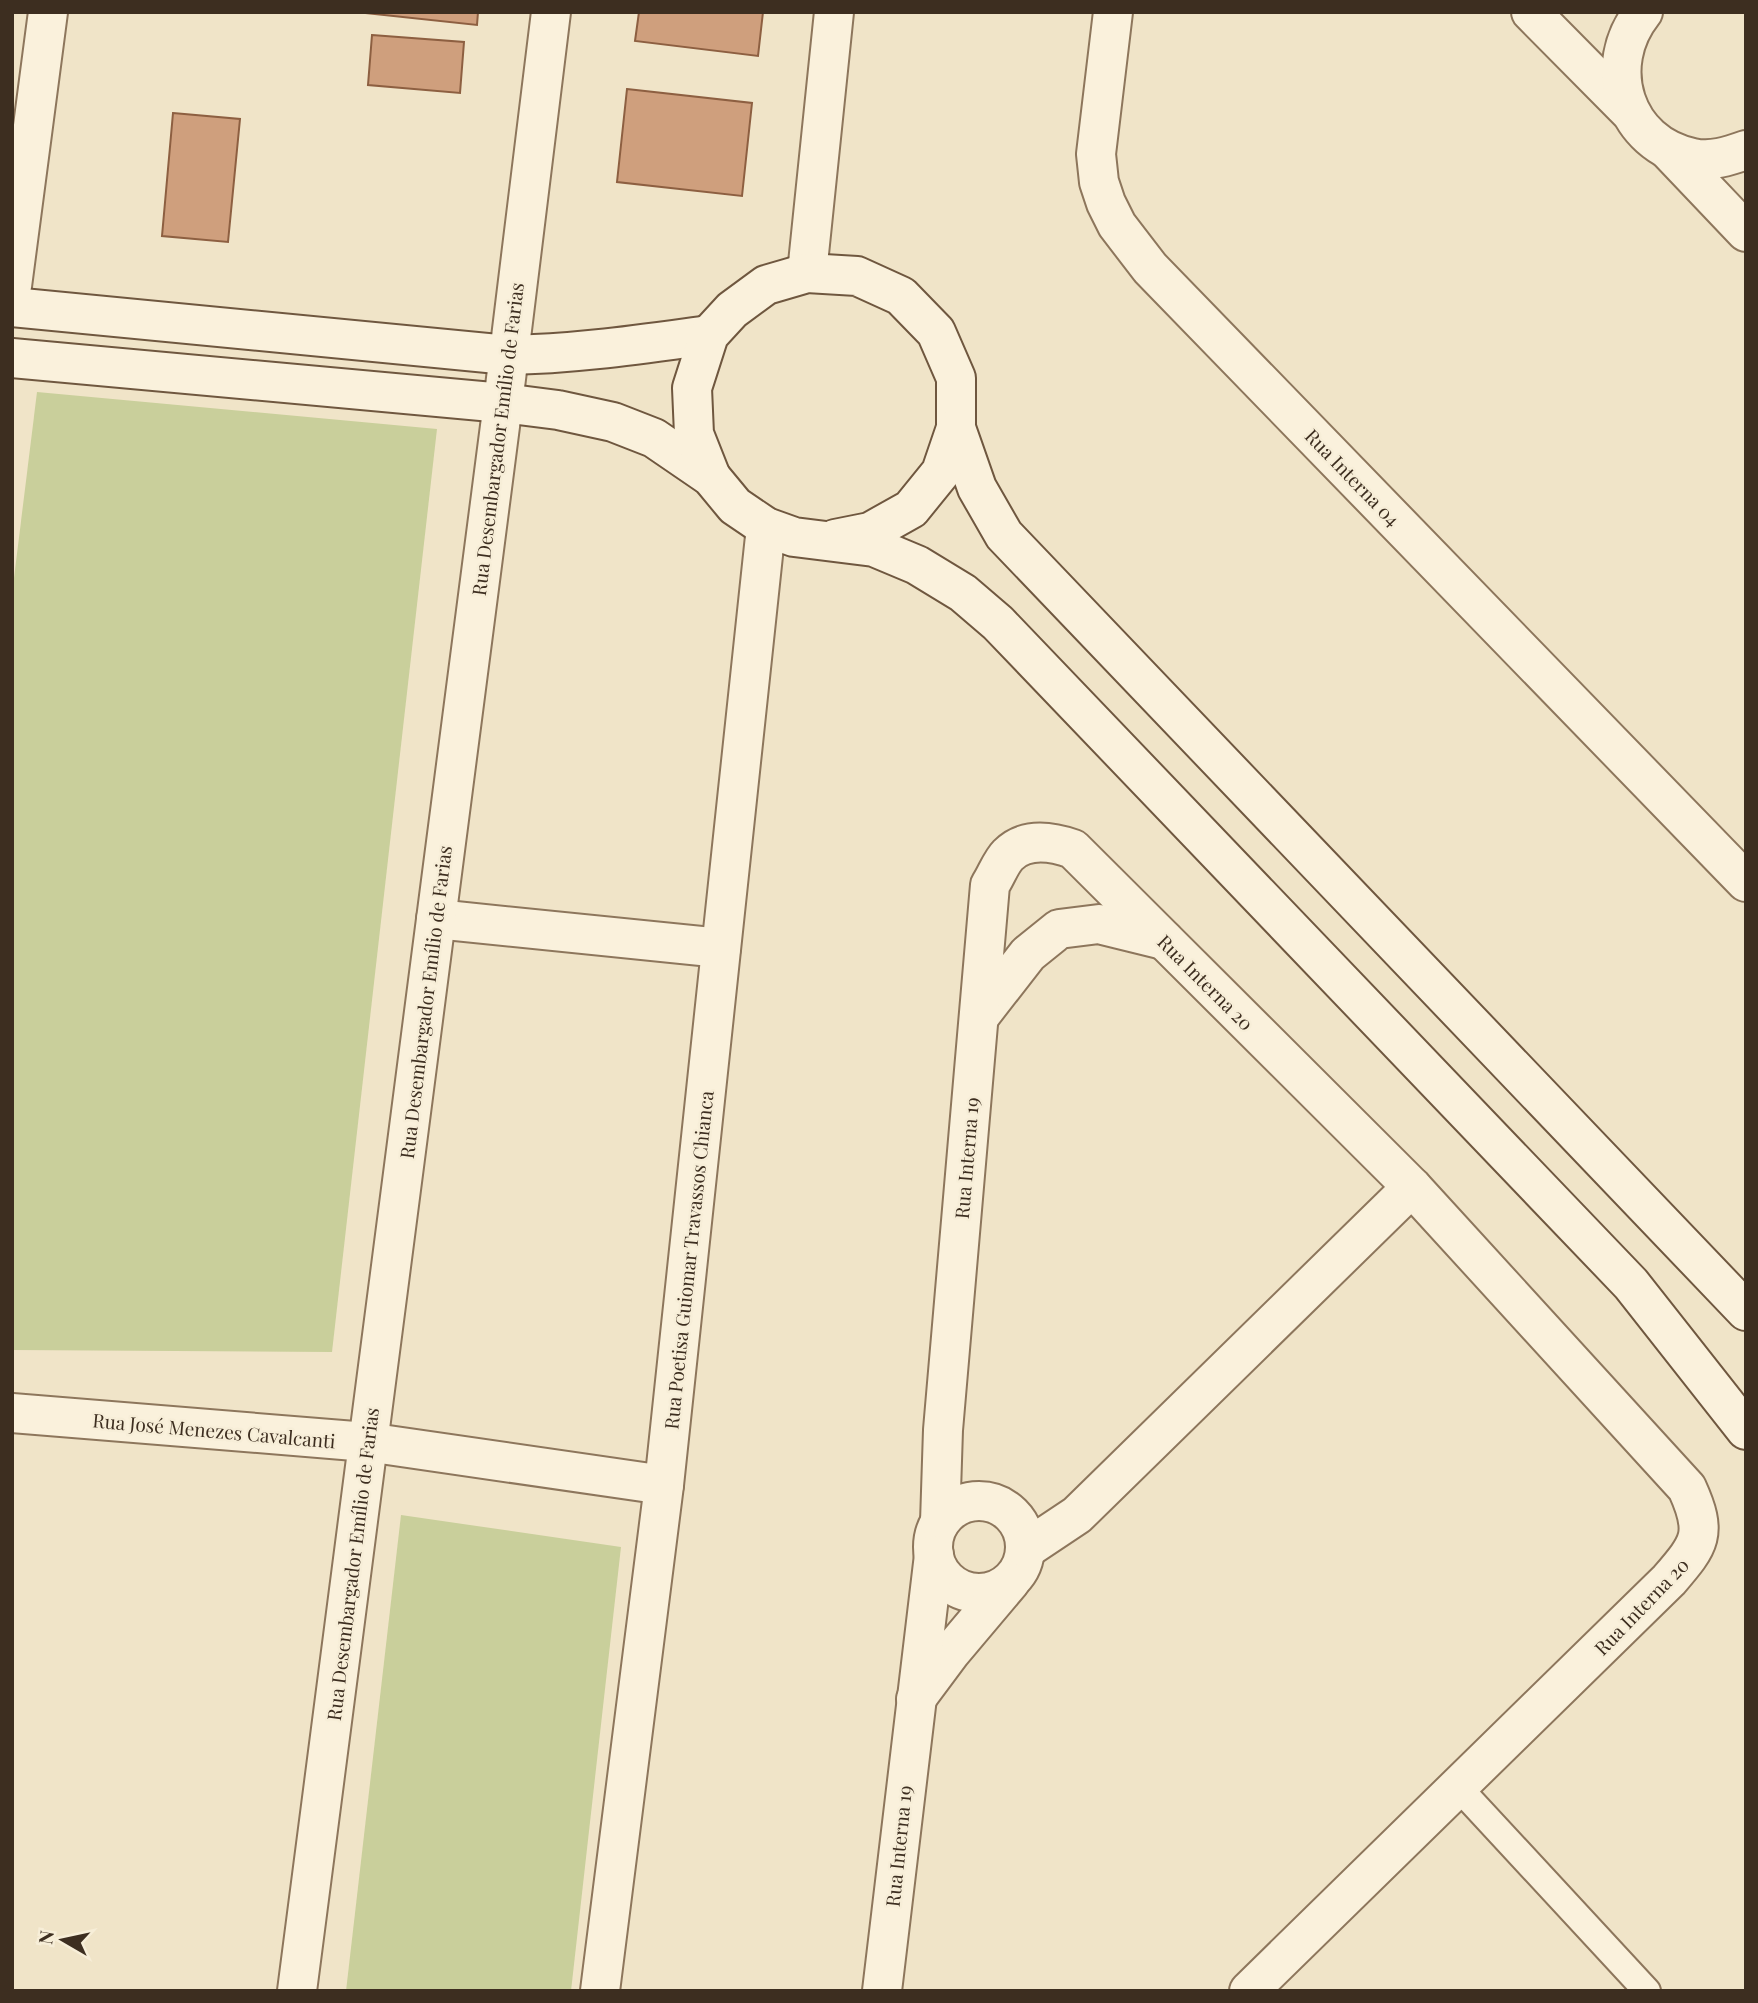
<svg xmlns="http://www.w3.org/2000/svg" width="1758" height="2003" viewBox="0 0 1758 2003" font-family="'Playfair Display',serif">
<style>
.green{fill:#c9cf9b}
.building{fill:#cf9f7d;stroke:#8d5f41;stroke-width:2}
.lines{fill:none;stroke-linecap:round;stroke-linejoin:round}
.service-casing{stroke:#8d765c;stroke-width:30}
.minor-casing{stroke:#8d765c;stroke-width:42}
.tertiary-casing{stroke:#8d765c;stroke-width:42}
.secondary-casing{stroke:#6f573f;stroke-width:42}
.service{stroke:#faf1dc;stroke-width:26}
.minor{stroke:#faf1dc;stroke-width:38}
.tertiary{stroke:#faf1dc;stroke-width:38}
.secondary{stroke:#faf1dc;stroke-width:38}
.labels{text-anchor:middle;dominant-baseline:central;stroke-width:5;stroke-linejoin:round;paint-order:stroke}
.street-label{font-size:19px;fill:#3d2e20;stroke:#f7eed8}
</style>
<rect width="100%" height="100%" fill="#f0e4c8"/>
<!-- green -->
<g class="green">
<path d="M37,392L437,429L332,1352L12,1350V594Z"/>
<path d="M401,1515L621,1547L571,1991H346Z"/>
</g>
<!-- building -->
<g class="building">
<path d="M356,12H478L477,25Z"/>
<path d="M639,12H763L758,56L635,41Z"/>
<path d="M372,35L464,42L460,93L368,85Z"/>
<path d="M627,89L752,103L742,196L617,182Z"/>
<path d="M173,113L240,119L228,242L162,236Z"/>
</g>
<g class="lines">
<defs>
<path id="service" d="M1459,1788L1647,1991"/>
<g id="minor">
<path d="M1113,12L1096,154L1099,182L1106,203L1117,225L1150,268L1746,882"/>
<path d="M1531,12L1629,111"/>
<path d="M1643,12C1600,66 1624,144 1693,158C1711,162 1729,156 1746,150"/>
<path d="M1669,151L1746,232"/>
<path d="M807,273L834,12"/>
<path d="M12,286L48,12"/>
<path d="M436,919L721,948"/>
<path d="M979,1017L1028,954L1059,929L1099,924L1164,940"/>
<path d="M12,1413L367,1442L664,1485"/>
<circle cx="979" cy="1547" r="46"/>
<path d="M940,1522L943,1430L990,885C996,876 1001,862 1008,855C1026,837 1053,842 1073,849L1412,1187L1687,1488C1708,1534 1700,1544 1669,1580L1249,1991"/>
<path d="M1026,1549L1077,1515L1412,1187"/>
<path d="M916,1699L951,1652L1010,1582"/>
<path d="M297,1991L503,403L551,12"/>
<path d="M882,1991L934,1555"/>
</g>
<path id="tertiary" d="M600,1991L664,1485L766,527"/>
<g id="secondary">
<path d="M12,307L508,355C576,354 642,344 709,335"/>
<path d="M12,358L503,403L558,410L613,422L654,438L711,477L735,506L766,527L794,537L874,547L917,565L963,593L998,623L1631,1284L1746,1430"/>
<path d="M711,477L694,434L692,388L709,335L732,310L766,285L807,273L857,276L901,296L936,332L956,378V428L977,488L1004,535L1746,1311"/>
<path d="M835,539L870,532L911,509L941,472L956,428"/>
</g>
</defs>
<!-- service casing -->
<use href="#service" class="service-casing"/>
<!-- minor casing -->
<use href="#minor" class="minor-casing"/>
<!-- tertiary casing -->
<use href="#tertiary" class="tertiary-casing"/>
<!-- secondary casing -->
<use href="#secondary" class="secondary-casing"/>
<!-- service -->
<use href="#service" class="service"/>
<!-- minor -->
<use href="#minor" class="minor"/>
<!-- tertiary -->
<use href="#tertiary" class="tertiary"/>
<!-- secondary -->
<use href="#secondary" class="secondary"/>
</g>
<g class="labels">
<!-- street labels -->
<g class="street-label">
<text transform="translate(497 439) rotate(-83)">Rua Desembargador Emílio de Farias</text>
<text transform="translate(1353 477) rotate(46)">Rua Interna 04</text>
<text transform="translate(1206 982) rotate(45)">Rua Interna 20</text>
<text transform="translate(425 1002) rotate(-83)">Rua Desembargador Emílio de Farias</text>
<text transform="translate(966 1158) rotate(-85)">Rua Interna 19</text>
<text transform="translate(688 1260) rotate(-84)">Rua Poetisa Guiomar Travassos Chianca</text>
<text transform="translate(214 1430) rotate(5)">Rua José Menezes Cavalcanti</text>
<text transform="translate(352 1564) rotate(-83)">Rua Desembargador Emílio de Farias</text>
<text transform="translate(1641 1606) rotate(-46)">Rua Interna 20</text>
<text transform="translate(898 1846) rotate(-84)">Rua Interna 19</text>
</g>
</g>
<!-- border -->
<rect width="1758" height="2003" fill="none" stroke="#3d2e20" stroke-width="28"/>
<!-- north arrow -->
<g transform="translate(63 1940) rotate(279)" stroke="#f7eed8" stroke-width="5" paint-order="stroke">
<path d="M0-5L12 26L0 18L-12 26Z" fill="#3d2e20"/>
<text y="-10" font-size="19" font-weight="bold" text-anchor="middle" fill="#3d2e20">N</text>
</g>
</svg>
